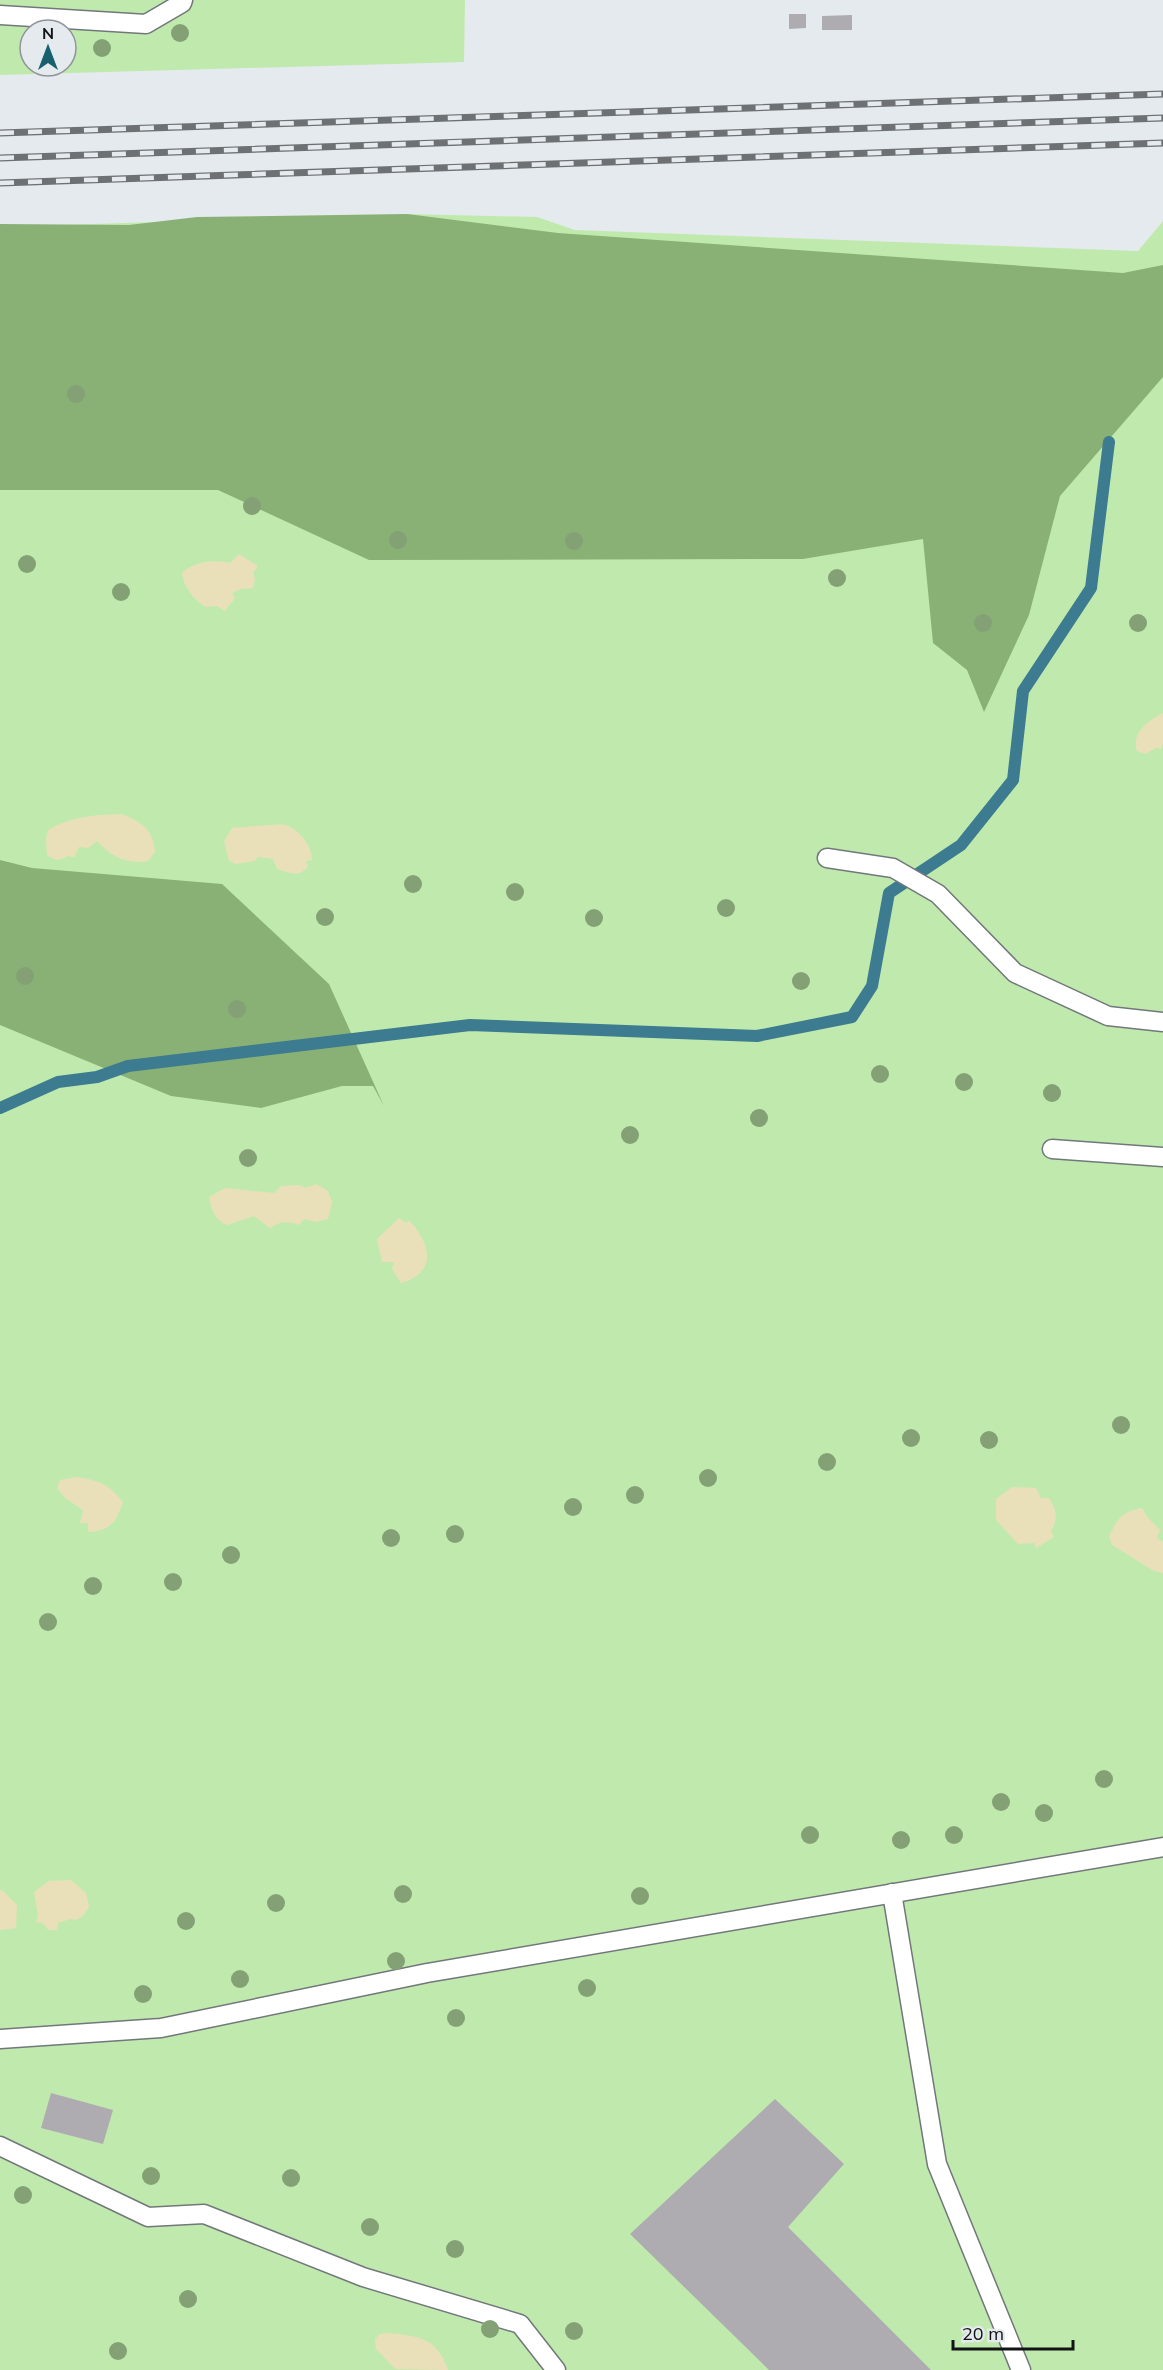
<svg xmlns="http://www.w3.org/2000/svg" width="1163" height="2370" viewBox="0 0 1163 2370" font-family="Mulish,sans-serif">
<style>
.green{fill:#c0eaad;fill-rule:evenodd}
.forest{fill:#89b175}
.sand{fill:#e9e0ba}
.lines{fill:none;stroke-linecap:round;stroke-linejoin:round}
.stream{stroke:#3c7b90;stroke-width:12}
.building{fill:#aeacb1}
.service-casing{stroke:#72777b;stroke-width:21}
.service{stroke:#fff;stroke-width:18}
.rail-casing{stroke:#6e7174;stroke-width:7}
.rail{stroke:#e5eaef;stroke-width:4.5;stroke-dasharray:14;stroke-linecap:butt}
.tree{fill:#84a176}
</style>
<rect width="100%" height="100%" fill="#e5eaef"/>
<!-- green -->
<g class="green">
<path d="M0,0H465L464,62L0,75ZM30,30H66V66H30Z"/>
<path d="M407,214L537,217L575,230L1138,251L1163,221V2370H0V227Z"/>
</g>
<!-- forest -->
<g class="forest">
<path d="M407,214L558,233L1123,273L1163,265V377L1060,496L1029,615L984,712L967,670L933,643L923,539L803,559L369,560L218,490H0V224L129,225L197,217Z"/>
<path d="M0,860L32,868L222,884L329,984L384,1106L373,1086H342L261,1108L171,1096L0,1025Z"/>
</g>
<!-- sand -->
<g class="sand">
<path d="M239,554L258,566L253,573L255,580L253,588L241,589L232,593L235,598L225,611L217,606L205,607C193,598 184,588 182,573C194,561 214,559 230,563Z"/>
<path d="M1163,713V744L1160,750L1158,747L1145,754L1137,751C1131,732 1148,721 1163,713Z"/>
<path d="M122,814C142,823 153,828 155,852L148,861C128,865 110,856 97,841L88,848L79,847L74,857L67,856C59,862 55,860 47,855L46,839L48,830C72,816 95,815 122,814Z"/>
<path d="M270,825C274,825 281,824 285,825C299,829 312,846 312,860L306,861L308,866C300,878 289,873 277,869L273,859L258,857L255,861L236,864L229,861L224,841L232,828Z"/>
<path d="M316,1184L328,1191L332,1202L328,1219L315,1222L304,1219L299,1225C288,1221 280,1221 270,1228L254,1216L227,1225C214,1219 211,1209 209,1197L225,1188L274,1193L281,1186L299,1185L306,1188Z"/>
<path d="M399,1218L406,1223L409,1220C430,1243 439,1272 401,1283L392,1269L394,1262H382L377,1239Z"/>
<path d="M76,1477C98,1480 109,1484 123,1502C116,1522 111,1531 88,1532V1523H80L83,1510L65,1498L57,1488L60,1480Z"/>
<path d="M1012,1487L1036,1488L1041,1498H1049C1056,1510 1059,1518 1051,1531L1054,1537L1036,1548L1034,1543L1018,1544L996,1520V1499Z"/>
<path d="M1142,1508L1148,1518L1160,1530L1157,1538L1163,1542V1573L1154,1571L1112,1545L1109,1536C1119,1517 1121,1512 1142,1508Z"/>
<path d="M71,1880L86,1893L89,1907L83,1916L76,1920L70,1919L58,1923L57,1930H48L43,1923L36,1922L38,1915L34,1892L49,1881Z"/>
<path d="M0,1890H2L17,1905L16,1928L0,1930Z"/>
<path d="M387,2333C418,2336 437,2337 448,2370L395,2369L376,2349L375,2339L380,2334Z"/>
</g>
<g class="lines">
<!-- stream -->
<path class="stream" d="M0,1108L58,1082L97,1077L128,1066L470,1025L757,1036L852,1017L872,986L889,893L961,845L1013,780L1023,691L1091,588L1109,442"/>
</g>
<!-- building -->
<g class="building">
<path d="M789,14H806V28L789,29Z"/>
<path d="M852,15V30H822V16Z"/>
<path d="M51,2093L113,2110L103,2144L41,2128Z"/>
<path d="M775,2099L844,2164L788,2227L931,2370H769L630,2234Z"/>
</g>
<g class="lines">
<defs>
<g id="service">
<path d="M0,15L146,24L182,3L183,0"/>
<path d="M827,858L893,868L938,894L1015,973L1108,1016L1163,1022"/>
<path d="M1052,1149L1163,1157"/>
<path d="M892,1893L937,2164L1021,2370"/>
<path d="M0,2039L161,2028L427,1973L1163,1847"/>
<path d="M0,2146L148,2217L204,2214L363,2277L520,2324L556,2370"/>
</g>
</defs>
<!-- service casing -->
<use href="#service" class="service-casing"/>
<!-- service -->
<use href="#service" class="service"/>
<defs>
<g id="rail">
<path d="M0,133L1163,94"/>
<path d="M0,158L1163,118"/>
<path d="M0,183L1163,143"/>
</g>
</defs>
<!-- rail casing -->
<use href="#rail" class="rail-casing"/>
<!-- rail -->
<use href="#rail" class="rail"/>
</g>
<!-- trees -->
<g class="tree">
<circle cx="180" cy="33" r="9"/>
<circle cx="102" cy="48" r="9"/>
<circle cx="76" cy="394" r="9"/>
<circle cx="252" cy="506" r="9"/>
<circle cx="398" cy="540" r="9"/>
<circle cx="574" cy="541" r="9"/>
<circle cx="27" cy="564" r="9"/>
<circle cx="837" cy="578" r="9"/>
<circle cx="121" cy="592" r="9"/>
<circle cx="983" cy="623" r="9"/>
<circle cx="1138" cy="623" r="9"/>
<circle cx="413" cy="884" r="9"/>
<circle cx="515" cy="892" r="9"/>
<circle cx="726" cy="908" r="9"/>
<circle cx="325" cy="917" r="9"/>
<circle cx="594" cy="918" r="9"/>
<circle cx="25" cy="976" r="9"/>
<circle cx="801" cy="981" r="9"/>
<circle cx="237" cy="1009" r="9"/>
<circle cx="880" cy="1074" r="9"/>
<circle cx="964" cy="1082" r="9"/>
<circle cx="1052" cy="1093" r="9"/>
<circle cx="759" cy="1118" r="9"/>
<circle cx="630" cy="1135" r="9"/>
<circle cx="248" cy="1158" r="9"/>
<circle cx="1121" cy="1425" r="9"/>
<circle cx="911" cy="1438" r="9"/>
<circle cx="989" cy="1440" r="9"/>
<circle cx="827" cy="1462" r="9"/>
<circle cx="708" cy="1478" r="9"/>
<circle cx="635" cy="1495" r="9"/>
<circle cx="573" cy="1507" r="9"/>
<circle cx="455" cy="1534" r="9"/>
<circle cx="391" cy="1538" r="9"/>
<circle cx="231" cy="1555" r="9"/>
<circle cx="173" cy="1582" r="9"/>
<circle cx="93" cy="1586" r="9"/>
<circle cx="48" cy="1622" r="9"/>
<circle cx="1104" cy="1779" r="9"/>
<circle cx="1001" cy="1802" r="9"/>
<circle cx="1044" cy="1813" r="9"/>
<circle cx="810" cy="1835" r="9"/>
<circle cx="954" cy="1835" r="9"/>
<circle cx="901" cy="1840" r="9"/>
<circle cx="403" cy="1894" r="9"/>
<circle cx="640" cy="1896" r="9"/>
<circle cx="276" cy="1903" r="9"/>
<circle cx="186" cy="1921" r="9"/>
<circle cx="396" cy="1961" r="9"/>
<circle cx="240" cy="1979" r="9"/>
<circle cx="587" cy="1988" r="9"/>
<circle cx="143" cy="1994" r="9"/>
<circle cx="456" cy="2018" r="9"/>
<circle cx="151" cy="2176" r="9"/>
<circle cx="291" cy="2178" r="9"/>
<circle cx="23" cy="2195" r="9"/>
<circle cx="370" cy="2227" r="9"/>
<circle cx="455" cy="2249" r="9"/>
<circle cx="188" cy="2299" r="9"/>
<circle cx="490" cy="2329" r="9"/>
<circle cx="574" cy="2331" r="9"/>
<circle cx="118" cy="2351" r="9"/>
</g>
<!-- north arrow -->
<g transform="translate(48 48)"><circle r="28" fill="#e5eaef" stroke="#909498" stroke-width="1.5"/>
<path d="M0-4.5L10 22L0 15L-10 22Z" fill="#16606f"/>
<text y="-9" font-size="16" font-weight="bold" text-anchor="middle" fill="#111315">N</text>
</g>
<!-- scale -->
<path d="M953 2340v9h120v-9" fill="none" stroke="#111315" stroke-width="3"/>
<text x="962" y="2340" font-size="18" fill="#111315" stroke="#e5eaef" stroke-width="4.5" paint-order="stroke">20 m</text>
</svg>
